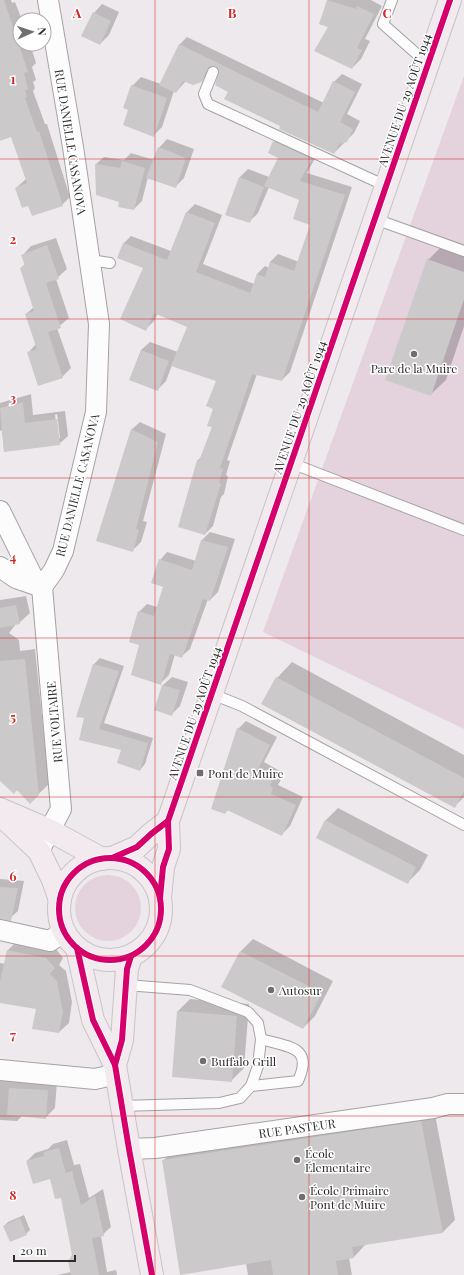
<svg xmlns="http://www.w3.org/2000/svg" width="464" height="1275" viewBox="0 0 464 1275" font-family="'Playfair Display',serif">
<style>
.green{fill:#e4d2dd}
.shadow{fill:#0003;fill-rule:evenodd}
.building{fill:#ccc9cb}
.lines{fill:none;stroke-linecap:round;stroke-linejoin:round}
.service-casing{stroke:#a5a2a4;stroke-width:12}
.minor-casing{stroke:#a5a2a4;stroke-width:22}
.primary-casing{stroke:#c7c5c6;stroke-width:24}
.service{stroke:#fcfcfc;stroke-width:10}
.minor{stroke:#fcfcfc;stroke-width:20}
.primary{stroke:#f2eaef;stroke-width:22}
.cycleway-casing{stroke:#fff;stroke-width:8}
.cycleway{stroke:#d6006c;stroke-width:6}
.grid{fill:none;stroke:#d62828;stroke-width:1;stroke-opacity:0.55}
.poi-dot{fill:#716e70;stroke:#fff;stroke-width:1.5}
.labels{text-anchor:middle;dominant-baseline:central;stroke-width:3;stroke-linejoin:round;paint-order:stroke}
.street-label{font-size:12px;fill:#2e2c2d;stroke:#fff}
.poi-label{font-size:12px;fill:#2e2c2d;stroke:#fff;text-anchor:start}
.grid-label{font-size:13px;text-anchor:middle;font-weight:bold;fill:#d62828;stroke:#fff;stroke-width:3;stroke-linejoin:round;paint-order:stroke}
</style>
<rect width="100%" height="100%" fill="#eee9ec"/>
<!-- green -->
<g class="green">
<path d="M464,76V729L263,632Z"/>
<circle cx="108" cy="908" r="33"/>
</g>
<!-- shadow -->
<g class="shadow">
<path d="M0,0H11L12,3L15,2L22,20H20V44H30L36,63L32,67L36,80L33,82L35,88L33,91L45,124H47L70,197L62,205L29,204L16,188L26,179L12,136L0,140Z"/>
<path d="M328,0H371L382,6L365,39L370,41L361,59L352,68L329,27L320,24Z"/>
<path d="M102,4L119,12L109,35L100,44L94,13Z"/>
<path d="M187,37L324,103L334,82L342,74L362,84L347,114L360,121L354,133L334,153L282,126L229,91L215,65H213L210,73L201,81H186L176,92L174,91L162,127L153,136L129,109L132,86L141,77L161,84L179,45Z"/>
<path d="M282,134L319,151L307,173L352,187L290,372L282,380L257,374L227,460L230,461L226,475L228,476L224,494L221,497L213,526L205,534L180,526L198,460L201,457L213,427L217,381L172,365L166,381L157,390L130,380L141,350L150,342L178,352L189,326L158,313L154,321L146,329L144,267L123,244L131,236L171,251L187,212L195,204L222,215L203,264L254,284L257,274L265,266L269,268L270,262L278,254L299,262L311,225L300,199L269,187L258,213L249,222L239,178L248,169L269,177L279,157L274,142Z"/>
<path d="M167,139L194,149L184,178L175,187L148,177L142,201L134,209L120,201L96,164L104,157L124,160L131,153L154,160L159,148Z"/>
<path d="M56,238L67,269L56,279L69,318L57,328L71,368L62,377L28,353L36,344L26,314L34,307L21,268L25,264L23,255L31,246Z"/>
<path d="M443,245L464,251V326L446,380L430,395L428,260Z"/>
<path d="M31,394L33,415L65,411L68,436L59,444L4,451L2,430L0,431V403ZM57,414L60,438H58L55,415Z"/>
<path d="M140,422L166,434L143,521L147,522L141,542L133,550L131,430Z"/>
<path d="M210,532L235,539L218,592L210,600L208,599L190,649L182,656L175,654L169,675L161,683L141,644L139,612L147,604L157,607L164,586L160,560L167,552L196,561L202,540Z"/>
<path d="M26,596L30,613L19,623L16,624L9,633L19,640L20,651L35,649L49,784L30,802L18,789L0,780V600Z"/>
<path d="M100,658L124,666L104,723L153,738L145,764L140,770L122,750L85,717L77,716L94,664Z"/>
<path d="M292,662L464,755V797L455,806L277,678Z"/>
<path d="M172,677L188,682L180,706L171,715L155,709L163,685Z"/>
<path d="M246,721L277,737L264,762L280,771L277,777L281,779L278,785L303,797L290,826L282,834L228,810L225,813L238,729Z"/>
<path d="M338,808L428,855L420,870L407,883L317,837L326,820Z"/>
<path d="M0,879L24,881L18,911L10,918L0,916Z"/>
<path d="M253,939L333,981L315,1016L303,1028L223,987L241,951Z"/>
<path d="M17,941L56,949L63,958L59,965L66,971L72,1002L69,1023L59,1032L34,1028L37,1008L0,1002V963L5,964L8,950Z"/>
<path d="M190,999L249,1004L244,1068L231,1081L178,1011Z"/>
<path d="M0,1076L57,1081L55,1108L45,1118L23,1115L17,1121L0,1120Z"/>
<path d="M434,1109L455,1220L443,1232L366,1244L354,1257L349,1258L352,1275H248L246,1263L163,1161L175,1148Z"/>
<path d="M67,1140L74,1165L80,1164L89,1198L103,1189L111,1227L101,1236L107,1272L116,1270L117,1275H57L71,1272L74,1255L61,1196L50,1178L27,1161L35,1153L48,1149L53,1144Z"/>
<path d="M24,1215L30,1230L26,1234L4,1226L8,1222Z"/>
</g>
<!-- building -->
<g class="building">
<path d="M0,0H4L28,72L24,73L28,89L25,90L27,97L25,98L37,132L39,131L63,206L32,216L28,206L22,208L15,188L27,183L11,137L0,141Z"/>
<path d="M327,0L356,9L357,6L374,14L357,48L362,50L352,69L314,51L328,27L319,24Z"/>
<path d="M93,12L111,21L100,45L81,36Z"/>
<path d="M179,44L318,112L333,81L355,92L340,122L353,129L347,142L339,144L334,154L279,129L280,126L224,99L228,92L215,85L219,72L215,66L209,67L202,82L193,85L183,81L176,93L159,85Z"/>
<path d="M131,85L167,98L154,137L123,125L128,110L123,108Z"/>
<path d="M273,141L312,159L300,181L345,195L282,381L252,374L220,468L223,469L219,483L221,484L205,535L178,527L197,460L199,461L212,427L207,426L213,409L206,406L216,381L171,366L187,327L154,313L146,331L120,319L143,268L117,258L123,243L167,260L186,212L215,223L196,272L250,293L257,274L265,277L270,262L294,271L310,225L293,219L299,200L264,186L278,158L268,153Z"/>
<path d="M158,147L186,158L176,188L146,178Z"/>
<path d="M122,161L145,168L134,210L118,207L119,202L96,195L95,164L120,168Z"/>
<path d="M239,177L264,187L250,223L225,215Z"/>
<path d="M47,245L59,279L46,283L61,328L48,332L63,378L38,386L27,352L37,349L25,314L34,311L20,268L25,266L21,255Z"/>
<path d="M427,259L464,272V299L431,396L385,380Z"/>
<path d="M141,350L169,361L158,391L129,380Z"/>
<path d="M23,402L25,423L57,419L60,445L4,452L0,408Z"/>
<path d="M131,429L158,442L136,529L139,530L133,552L96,541Z"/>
<path d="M201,540L228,547L210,601L203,599L182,658L170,654L161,685L131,675L139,645L129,642L138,611L154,616L163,587L151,583L159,559L192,570Z"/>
<path d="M16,605L20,624L0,628V608Z"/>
<path d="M25,659L39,795L30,804L17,790L14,794L0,781V661Z"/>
<path d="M93,664L119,671L99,729L148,743L140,771L117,763L121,750L79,740L84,718L76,717Z"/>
<path d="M276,677L464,778V791L455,808L261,704Z"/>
<path d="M162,685L180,690L172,716L154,710Z"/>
<path d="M237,728L270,745L257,771L273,779L270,786L273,787L271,794L296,805L282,836L227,810L225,814L211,809Z"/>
<path d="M325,820L416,867L408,884L316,838Z"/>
<path d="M0,887L18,888L11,921L0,919Z"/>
<path d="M7,950L46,958L55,968L50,974L57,981L63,1012L59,1033L32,1029L36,1009L0,1003V981Z"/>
<path d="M240,951L322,993L303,1029L221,987Z"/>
<path d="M177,1011L237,1016L232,1082L172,1077Z"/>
<path d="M9,1088L48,1090L46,1119L7,1115Z"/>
<path d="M421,1121L443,1233L352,1247L354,1258L336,1261L338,1275H273L271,1260L180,1275L162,1160Z"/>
<path d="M59,1148L66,1173L72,1171L81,1205L95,1196L104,1236L92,1238L99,1275H71L68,1261L72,1255L61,1198L55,1199L50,1179L33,1184L26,1161L44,1156V1152Z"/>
<path d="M20,1218L27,1235L10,1242L3,1226Z"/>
</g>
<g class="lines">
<defs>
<g id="service">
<path d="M392,0L383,24L428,64"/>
<path d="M213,72L204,94L208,104L386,186"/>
<path d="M375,219L464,251"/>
<path d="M90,260L110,263"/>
<path d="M291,463L464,530"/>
<path d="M212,694L242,706L464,825"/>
<path d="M251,1086L298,1081C314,1046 288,1047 261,1039"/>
<path d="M122,1106L219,1103L240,1098L251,1086L258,1066L261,1039L258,1023L248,1012L190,990L126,985"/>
</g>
<g id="minor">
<path d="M0,511L32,576L42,587"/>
<path d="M0,567L16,578L42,587"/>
<path d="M42,587L54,570L63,551L96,412L99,324L73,147L48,0"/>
<path d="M42,845L61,809L42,587"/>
<path d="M0,930L50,941L64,931"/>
<path d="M0,1070L95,1079L117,1074"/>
<path d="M129,1149L155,1148L433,1108L448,1104H464"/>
</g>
<g id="primary">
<path d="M0,809L49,830L102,859"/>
<path d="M1,815L39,851L53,880L60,900"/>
<path d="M112,858L137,847L151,834L168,821"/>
<circle cx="110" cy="909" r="51"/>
<path d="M160,898L163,867L169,849L168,821L450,0"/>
<path d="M77,948L93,1020L115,1065L129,1149L152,1275"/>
<path d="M115,1065L122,1040L127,969L131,956"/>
</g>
</defs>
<!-- service casing -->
<use href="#service" class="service-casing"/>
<!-- minor casing -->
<use href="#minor" class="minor-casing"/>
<!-- primary casing -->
<use href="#primary" class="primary-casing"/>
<!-- service -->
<use href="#service" class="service"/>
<!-- minor -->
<use href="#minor" class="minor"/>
<!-- primary -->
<use href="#primary" class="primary"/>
<defs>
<g id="cycleway">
<path d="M112,858L137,847L151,834L168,821"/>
<circle cx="110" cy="909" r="51"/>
<path d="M160,898L163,867L169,849L168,821L450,0"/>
<path d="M77,948L93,1020L115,1065L129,1149L152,1275"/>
<path d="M115,1065L122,1040L127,969L131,956"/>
</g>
</defs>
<!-- cycleway casing -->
<use href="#cycleway" class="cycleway-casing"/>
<!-- cycleway -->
<use href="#cycleway" class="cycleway"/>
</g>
<!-- grid -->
<path class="grid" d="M155,0V1275M309,0V1275M0,159H464M0,319H464M0,478H464M0,638H464M0,797H464M0,956H464M0,1116H464"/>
<!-- markers -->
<g class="poi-dot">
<circle cx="414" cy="354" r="4"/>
<rect x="196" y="769" width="8" height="8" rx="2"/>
<circle cx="271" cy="990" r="4"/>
<circle cx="203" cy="1061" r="4"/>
<circle cx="297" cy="1160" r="4"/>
<circle cx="302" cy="1197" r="4"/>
</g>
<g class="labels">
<!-- street labels -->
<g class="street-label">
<text transform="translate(404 100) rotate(-71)">AVENUE DU 29 AOÛT 1944</text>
<text transform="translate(71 142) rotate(81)">RUE DANIELLE CASANOVA</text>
<text transform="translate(299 407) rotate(-71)">AVENUE DU 29 AOÛT 1944</text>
<text transform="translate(77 485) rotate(-76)">RUE DANIELLE CASANOVA</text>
<text transform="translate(194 713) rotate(-71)">AVENUE DU 29 AOÛT 1944</text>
<text transform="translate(54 722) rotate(-95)">RUE VOLTAIRE</text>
<text transform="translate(297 1128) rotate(-8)">RUE PASTEUR</text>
</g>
<!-- poi labels -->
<g class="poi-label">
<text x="414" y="368" text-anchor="middle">Parc de la Muire</text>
<text x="208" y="773">Pont de Muire</text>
<text x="279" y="990">Autosur</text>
<text x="211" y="1061">Buffalo Grill</text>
<text x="305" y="1153">École<tspan x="305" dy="14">Élementaire</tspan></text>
<text x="310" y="1190">École Primaire<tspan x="310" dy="14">Pont de Muire</tspan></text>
</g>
</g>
<g class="grid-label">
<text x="77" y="18">A</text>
<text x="232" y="18">B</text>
<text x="387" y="18">C</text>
<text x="13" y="84">1</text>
<text x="13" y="244">2</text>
<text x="13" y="403">3</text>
<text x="13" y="562">4</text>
<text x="13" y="722">5</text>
<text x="13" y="881">6</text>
<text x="13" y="1040">7</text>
<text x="13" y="1200">8</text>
</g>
<!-- north arrow -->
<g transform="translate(32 32) rotate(87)"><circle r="19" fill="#ffffff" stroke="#ababab"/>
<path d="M0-3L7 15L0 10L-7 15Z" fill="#716e70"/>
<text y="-6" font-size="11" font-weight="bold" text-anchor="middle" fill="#2e2c2d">N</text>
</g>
<!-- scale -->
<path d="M14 1255v6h61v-6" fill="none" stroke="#2e2c2d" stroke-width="2"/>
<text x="20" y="1255" font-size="12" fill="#2e2c2d" stroke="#ffffff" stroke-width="3" paint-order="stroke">20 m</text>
</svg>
